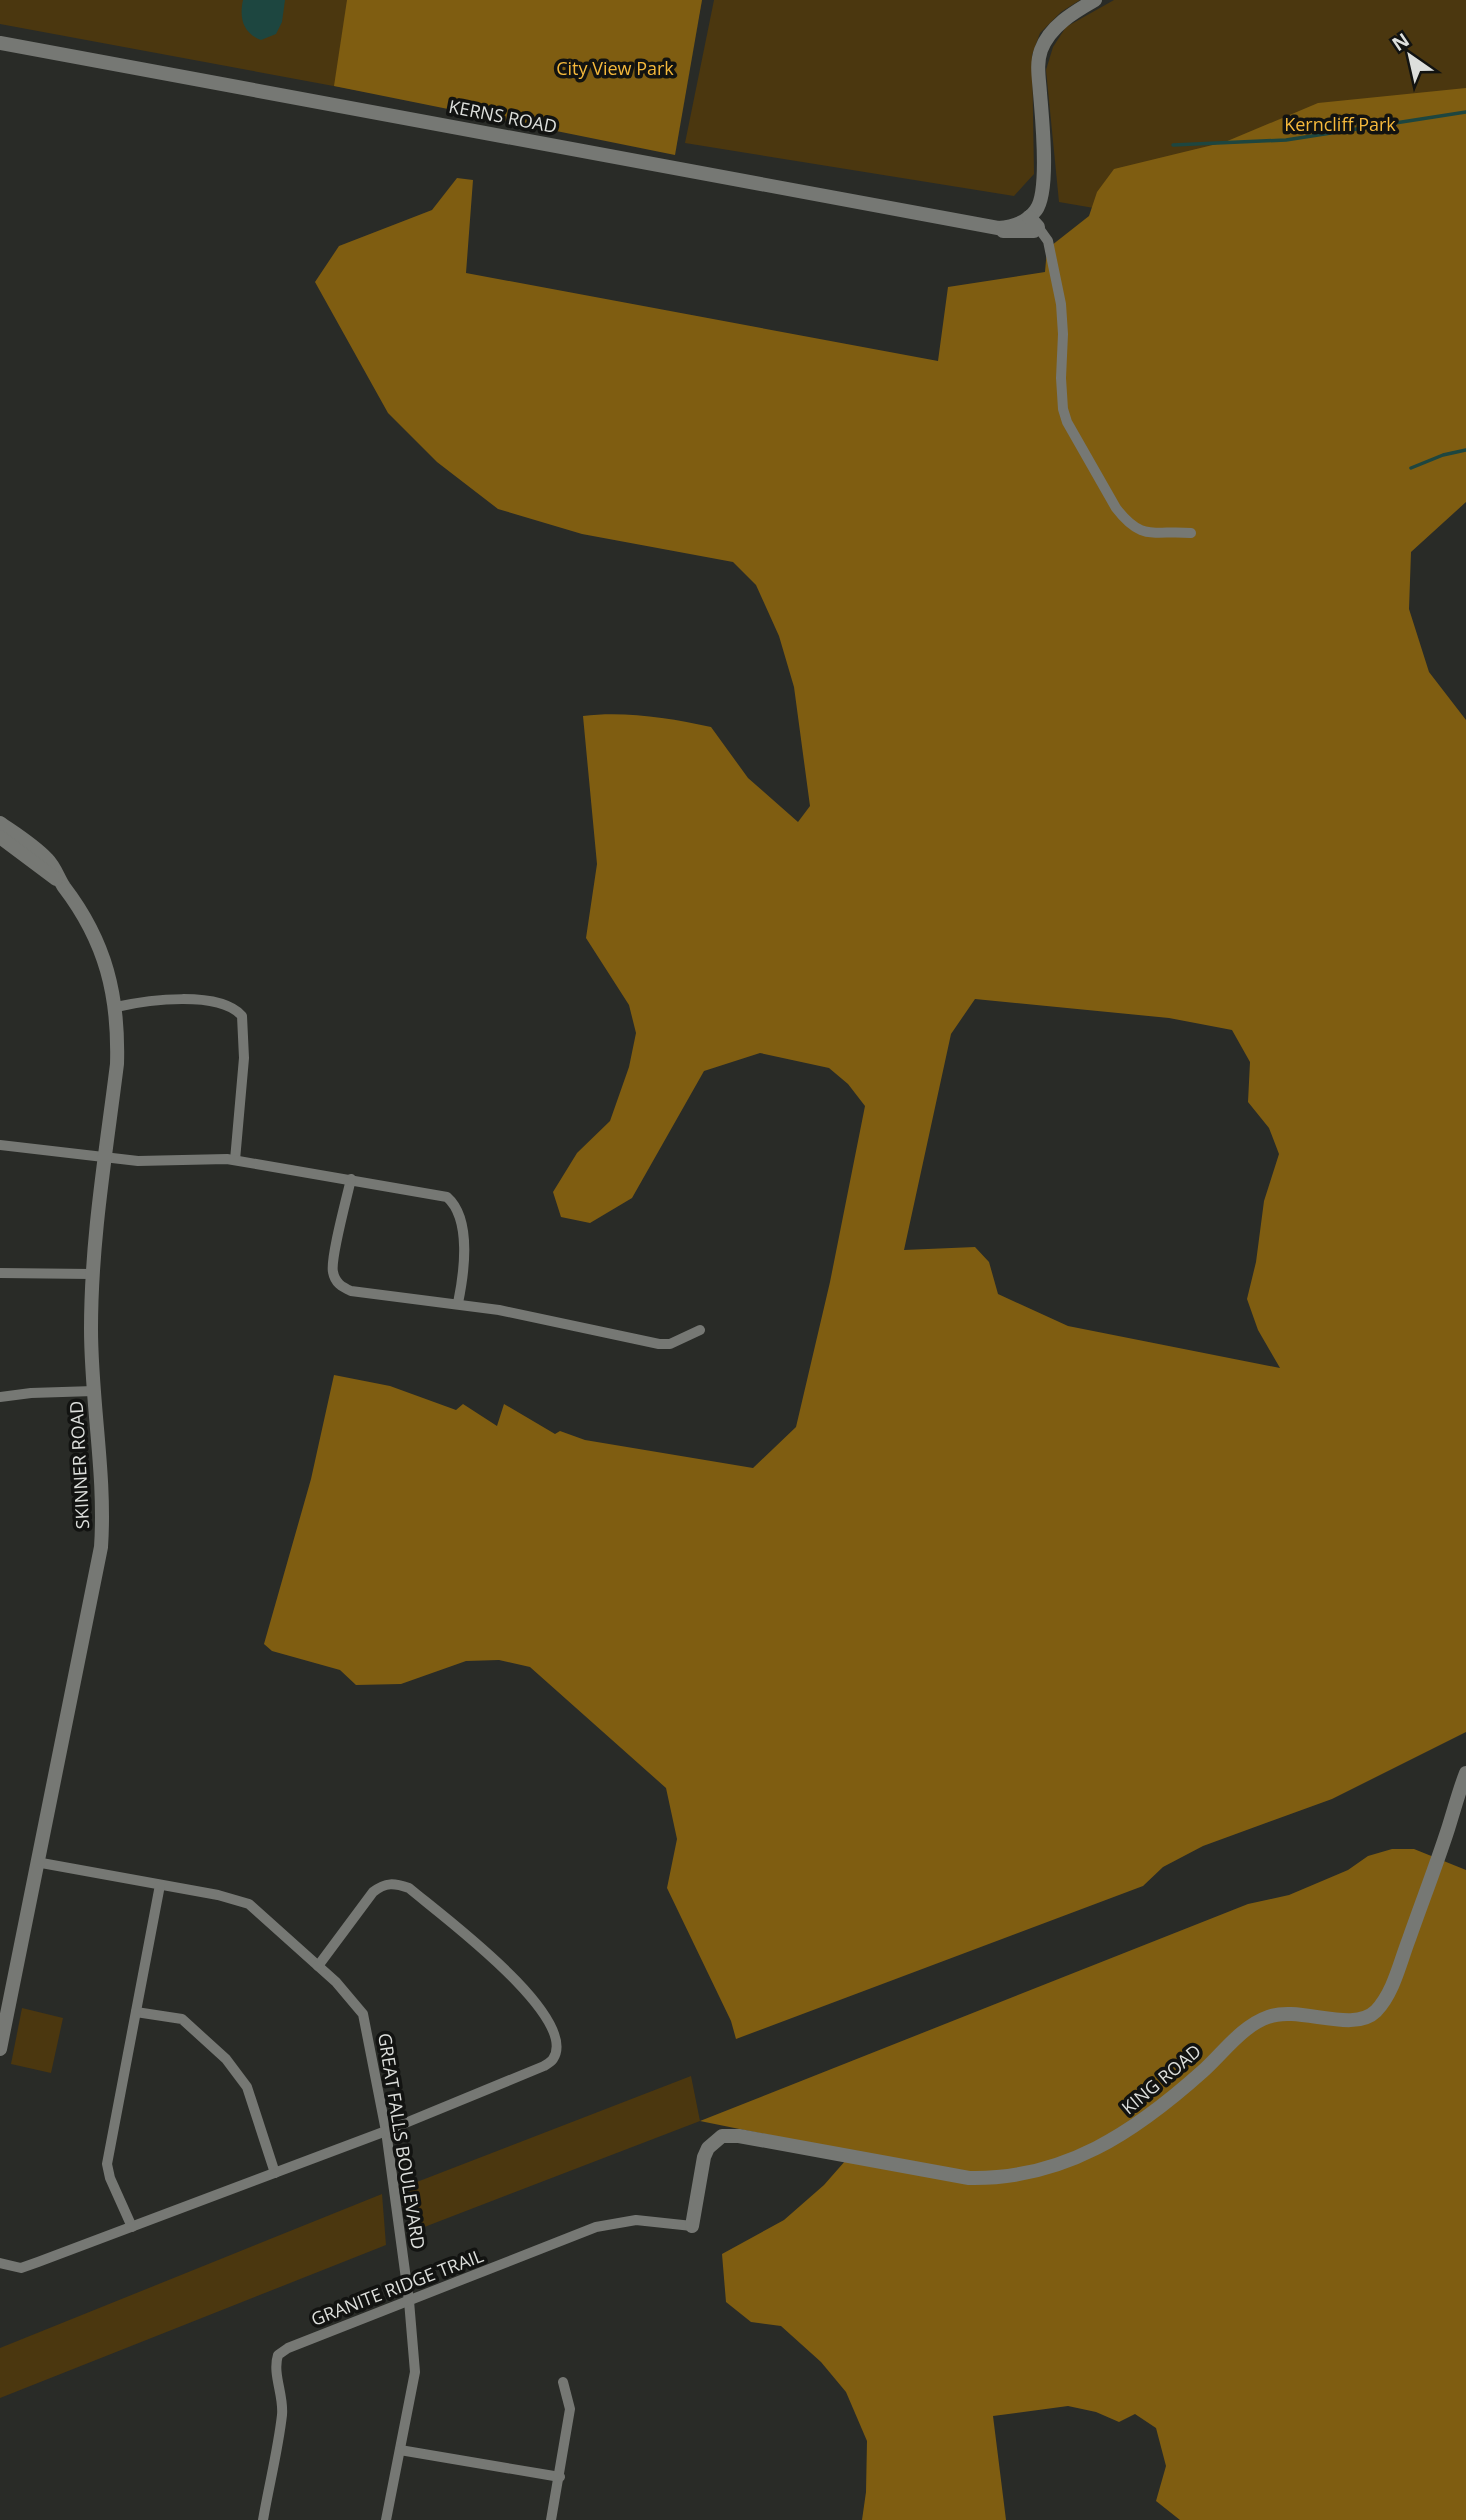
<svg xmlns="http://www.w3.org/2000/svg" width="1466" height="2520" viewBox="0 0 1466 2520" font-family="'Open Sans',sans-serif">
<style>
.green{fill:#4b370f}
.forest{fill:#7f5d11;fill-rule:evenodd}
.water{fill:#1d4640}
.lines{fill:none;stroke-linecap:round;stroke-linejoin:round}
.stream{stroke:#1d4640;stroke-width:3.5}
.minor{stroke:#767874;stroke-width:10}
.tertiary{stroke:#767874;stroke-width:14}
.labels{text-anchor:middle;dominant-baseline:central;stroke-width:7;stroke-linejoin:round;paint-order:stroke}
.park-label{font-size:18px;fill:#f5b93c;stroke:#121311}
.street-label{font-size:18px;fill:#dddfdc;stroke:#121311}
</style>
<rect width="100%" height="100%" fill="#292b27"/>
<!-- green -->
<g class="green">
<path d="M0,0H702L672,149L0,24Z"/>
<path d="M714,0H1080L1061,12L1040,33L1032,55L1034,174L1014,196L685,143Z"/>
<path d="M1114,0H1466V272L1059,202L1046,70L1053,47L1066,27Z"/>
<path d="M22,2008L63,2018L51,2073L11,2064Z"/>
<path d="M691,2076L700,2121L414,2231L409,2185Z"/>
<path d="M382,2194L386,2245L0,2398V2348Z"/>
</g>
<!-- forest -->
<g class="forest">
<path d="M347,0H702L675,155L334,86Z"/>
<path d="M1466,88V502L1411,552L1409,609L1429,672L1466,720V1732L1332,1799L1203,1846L1163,1867L1143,1886L736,2039L731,2021L667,1888L677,1839L666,1788L530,1667L499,1660L466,1661L401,1684L356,1685L340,1670L272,1651L264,1644L311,1479L334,1375L390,1386L456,1410L463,1404L497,1426L504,1404L555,1434L560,1431L585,1440L753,1468L796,1427L830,1282L865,1106L848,1084L829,1068L760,1053L704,1071L632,1198L590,1223L561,1217L553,1192L577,1153L610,1121L629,1067L636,1033L629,1005L586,938L597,864L583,716C625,711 669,718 711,727L748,778L798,822L810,806L794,687L779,636L756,585L733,562L582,534L498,509L437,462L388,413L315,282L339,246L432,210L457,178L473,180L466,273L938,361L948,287L1045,272L1047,249L1089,216L1097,192L1114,169L1225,142L1318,103ZM975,999L1169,1018L1232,1030L1250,1062L1248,1102L1269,1128L1279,1154L1264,1201L1256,1262L1247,1299L1258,1330L1280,1368L1068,1326L998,1294L989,1262L975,1247L904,1250L951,1034Z"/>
<path d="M1392,1849H1414L1466,1870V2520H1180L1156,2501L1166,2466L1156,2428L1135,2414L1119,2422L1096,2412L1068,2406L993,2416L1006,2520H862L866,2492L867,2441L846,2392L821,2362L781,2326L751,2322L726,2302L722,2254L784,2220L824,2185L853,2152L700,2121L1248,1904L1289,1895L1348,1870L1368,1856Z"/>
</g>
<!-- water -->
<path class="water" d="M243,0H285L282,22L276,34L261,40C243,33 239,18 243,0Z"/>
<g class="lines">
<!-- stream -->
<g class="stream">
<path d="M1173,145L1286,140L1466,112"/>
<path d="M1411,468L1443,455L1466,450"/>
</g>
<!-- minor -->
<g class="minor">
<path d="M1038,227L1048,241L1061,304L1063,334L1061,378L1063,409L1067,422L1116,508C1142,542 1153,530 1191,533"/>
<path d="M116,1007C147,1000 219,990 242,1016L244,1058L235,1160"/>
<path d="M0,1145L138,1161L227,1159L447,1197C472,1219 464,1274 458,1303"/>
<path d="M351,1179C347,1197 330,1259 333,1272C335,1283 342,1287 351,1291L499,1310L659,1344H670L700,1330"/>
<path d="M0,1273L92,1274"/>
<path d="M0,1397L31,1393L94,1391"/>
<path d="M36,1862L218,1895L249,1904L336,1982L363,2014L386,2131L409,2301L415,2372L386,2520"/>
<path d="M136,2012L182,2019L226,2059L247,2087L275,2173"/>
<path d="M132,2227L110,2178L107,2164L160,1885"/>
<path d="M0,2263L21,2268L38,2262L386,2131L544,2066C547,2064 551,2062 553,2059C581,2017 437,1912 409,1888C394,1883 386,1882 373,1892L318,1966"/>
<path d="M400,2450L560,2477"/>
<path d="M263,2520C269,2485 278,2450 282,2415C284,2395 272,2374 278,2355L288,2348L596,2227L636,2220L692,2226"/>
<path d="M551,2520L570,2409L563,2382"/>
</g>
<!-- tertiary -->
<g class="tertiary">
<path d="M0,43L998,228C1012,227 1027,223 1036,210C1050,191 1042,118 1040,93C1039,78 1036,64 1041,50C1050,26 1074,12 1095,0"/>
<path d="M1003,231H1034L1038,227L1029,217"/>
<path d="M0,823C16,834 34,845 47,859C55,867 58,878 64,887C106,942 119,996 117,1064C106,1152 91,1240 91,1329C91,1402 106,1475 101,1547L0,2049"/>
<path d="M0,837L56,879"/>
<path d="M692,2226L704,2157L708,2148L722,2136H739L969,2178C1064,2180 1135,2132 1203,2071C1223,2053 1242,2026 1268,2017C1299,2005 1353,2034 1376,2011C1394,1992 1400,1962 1409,1939C1422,1902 1436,1866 1448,1829C1454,1810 1459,1791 1466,1773"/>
</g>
</g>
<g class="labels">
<!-- park labels -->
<g class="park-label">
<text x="615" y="68">City View Park</text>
<text x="1340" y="124">Kerncliff Park</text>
</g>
<!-- street labels -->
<g class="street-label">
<text transform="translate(503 116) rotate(11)">KERNS ROAD</text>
<text transform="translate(79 1465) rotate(-93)">SKINNER ROAD</text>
<text transform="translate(1161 2079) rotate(-40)">KING ROAD</text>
<text transform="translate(402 2141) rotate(81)">GREAT FALLS BOULEVARD</text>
<text transform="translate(397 2287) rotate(-21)">GRANITE RIDGE TRAIL</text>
</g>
</g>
<!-- north arrow -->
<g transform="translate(1410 56) rotate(326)" stroke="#121311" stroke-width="5" paint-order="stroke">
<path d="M0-5L12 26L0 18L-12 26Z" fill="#dddfdc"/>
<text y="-10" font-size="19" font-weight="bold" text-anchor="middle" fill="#dddfdc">N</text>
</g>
</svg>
